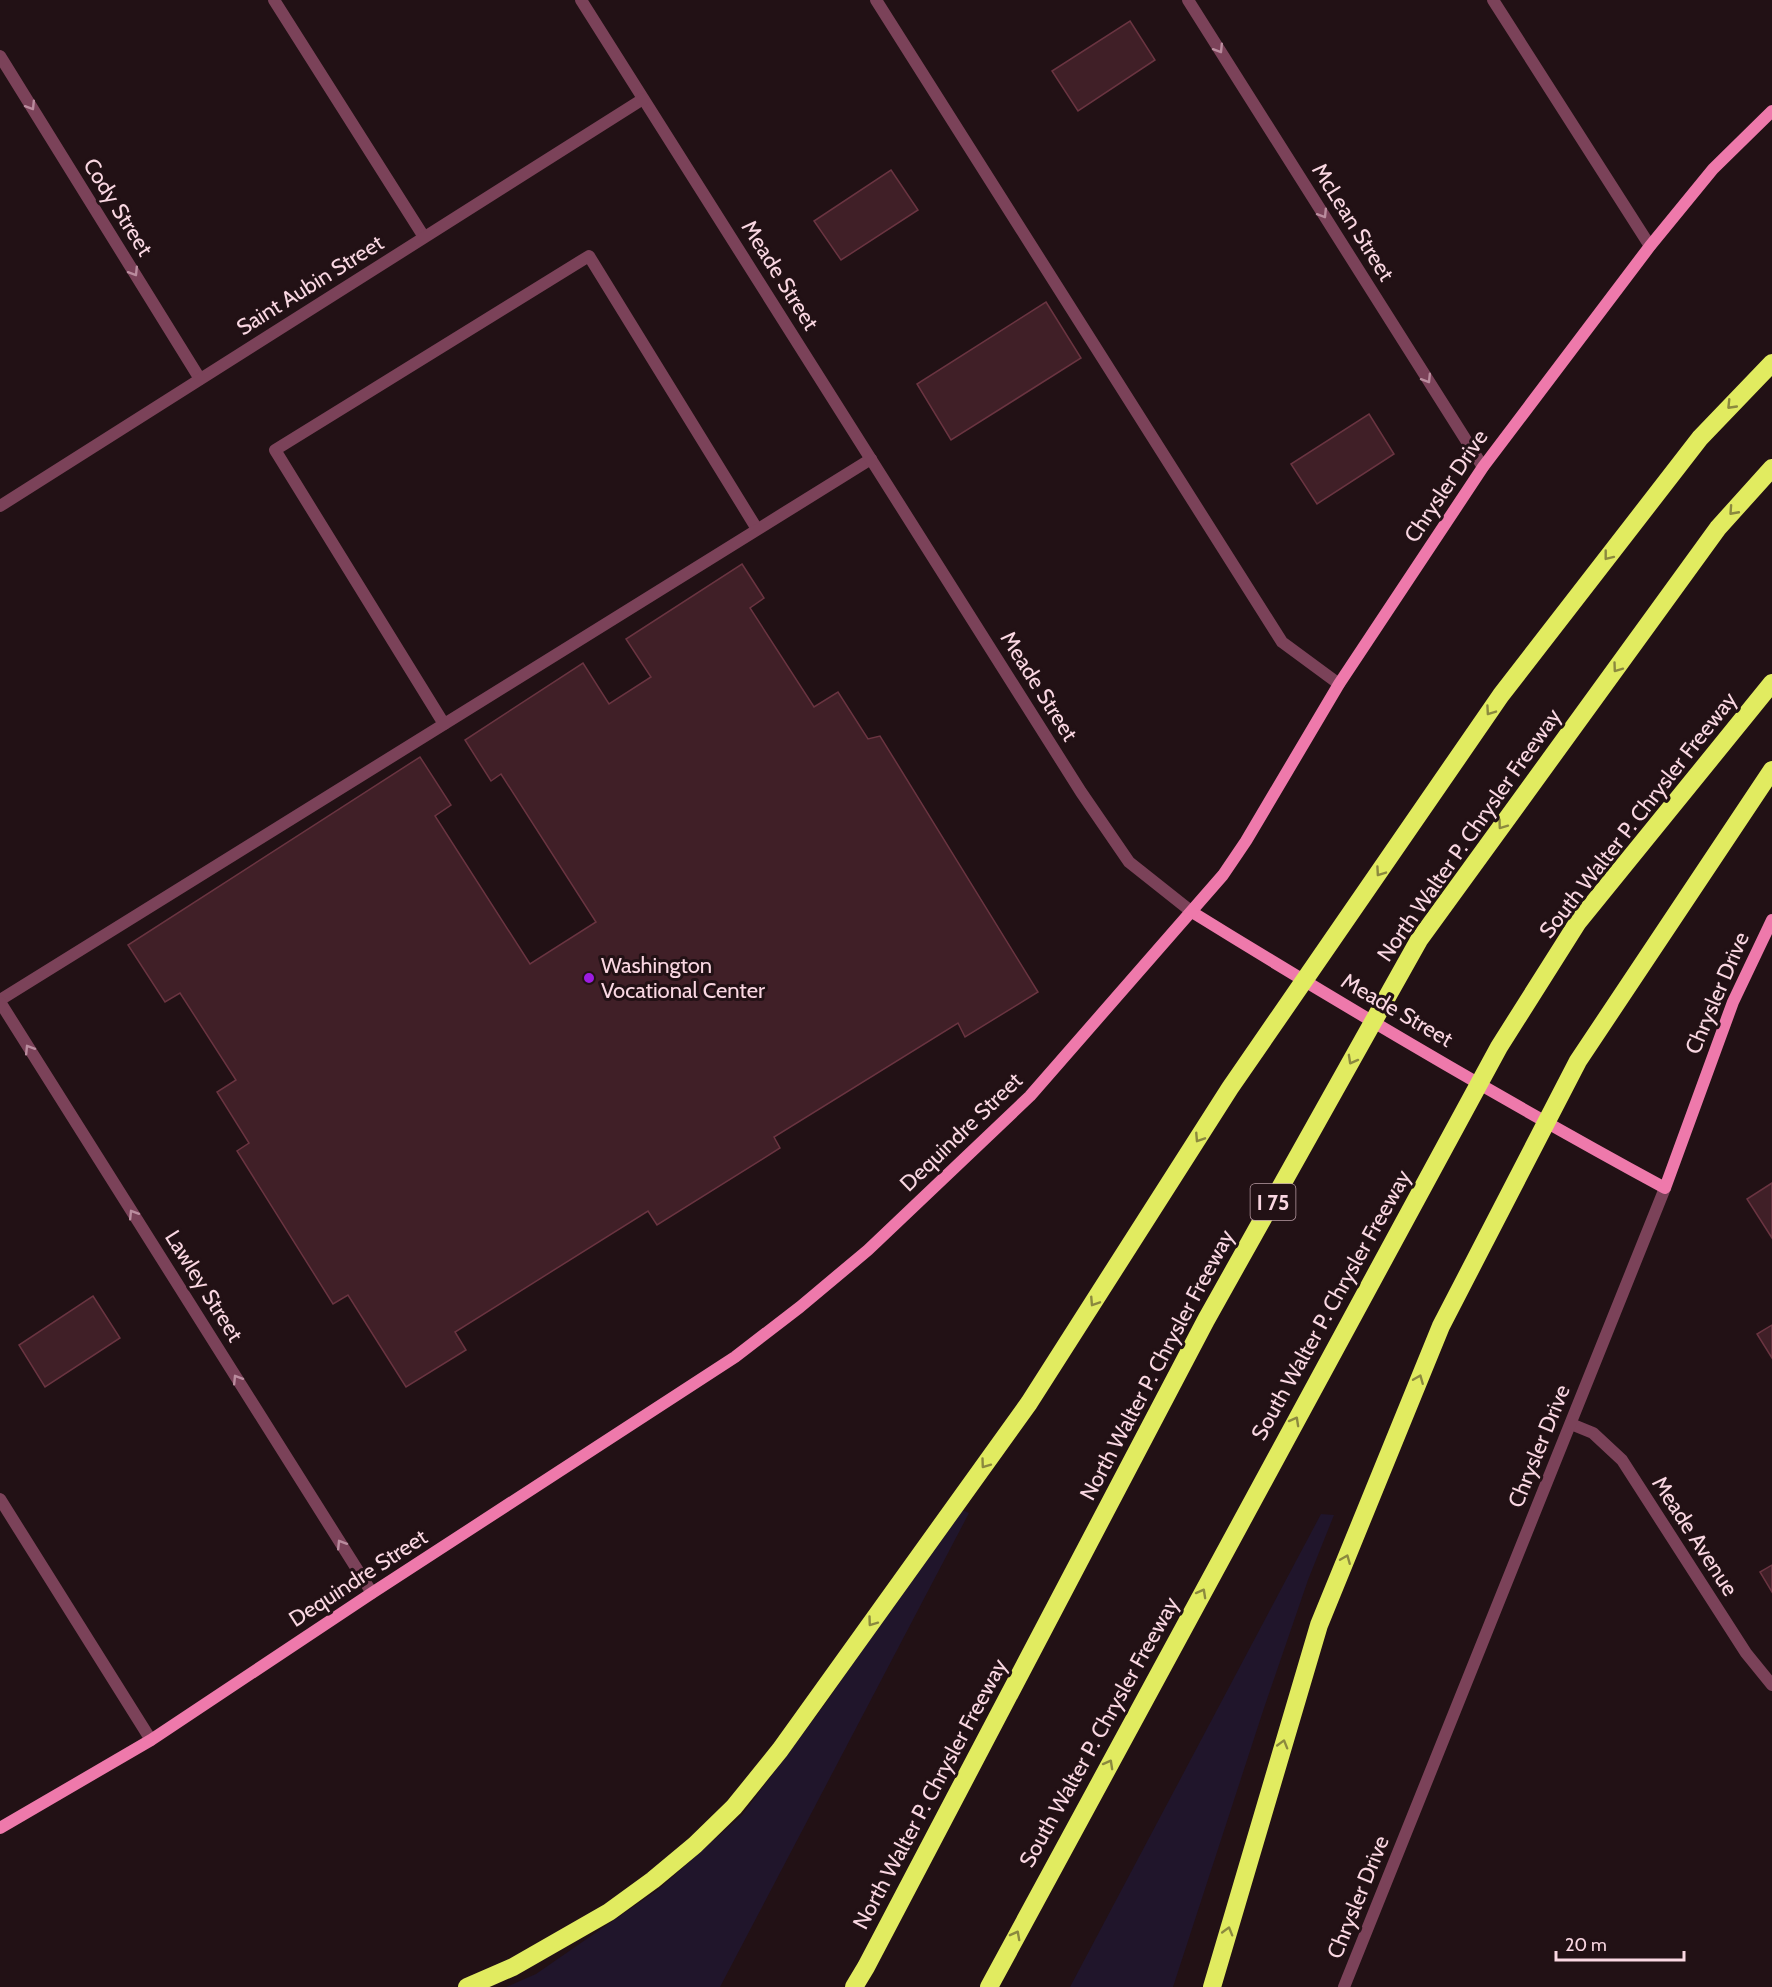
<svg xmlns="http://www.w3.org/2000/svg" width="1772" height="1987" viewBox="0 0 1772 1987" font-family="Cabin,sans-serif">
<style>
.green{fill:#20152b}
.building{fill:#401f27;stroke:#6a3441;stroke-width:1.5}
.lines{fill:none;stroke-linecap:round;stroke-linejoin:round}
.lane{stroke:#7b4259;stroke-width:12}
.street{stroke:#7b4259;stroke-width:12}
.secondary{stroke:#ee79ab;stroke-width:12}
.highway{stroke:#e1eb60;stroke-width:18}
.oneway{stroke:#ba8c9e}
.oneway2{stroke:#8b893e}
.poi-dot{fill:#9d1ce0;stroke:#221115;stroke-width:2}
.labels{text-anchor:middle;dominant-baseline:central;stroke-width:6;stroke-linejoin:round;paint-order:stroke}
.shield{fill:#221115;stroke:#b99ca4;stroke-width:1.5}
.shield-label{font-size:21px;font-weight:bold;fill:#fad7e2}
.street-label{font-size:22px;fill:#fad7e2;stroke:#221115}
.poi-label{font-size:22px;fill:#fad7e2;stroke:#221115;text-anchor:start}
</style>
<rect width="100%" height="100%" fill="#221115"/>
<!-- green -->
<g class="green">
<path d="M958,1508L969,1513L720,1987H506L536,1974L659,1889L742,1815L825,1704Z"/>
<path d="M1321,1514L1334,1515L1308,1580L1264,1708L1173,1987H1070Z"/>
</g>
<!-- building -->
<g class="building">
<path d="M1130,21L1155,60L1078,111L1052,71Z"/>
<path d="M891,170L918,210L841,260L814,221Z"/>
<path d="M1046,302L1081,358L951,440L917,384Z"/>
<path d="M1369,414L1394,454L1317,504L1291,464Z"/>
<path d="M742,564L764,598L750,608L814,707L838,692L868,739L880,736L1038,992L965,1037L958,1023L774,1137L780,1148L657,1225L648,1211L455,1332L466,1350L406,1387L348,1295L333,1304L237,1151L249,1143L217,1092L236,1080L180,993L165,1002L128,945L420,757L451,805L435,816L530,964L596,922L501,774L491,781L465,740L583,663L609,704L651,677L626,639Z"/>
<path d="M1772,1183V1238L1747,1199Z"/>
<path d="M93,1296L120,1338L45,1387L19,1345Z"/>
<path d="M1772,1325V1358L1757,1334Z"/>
<path d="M1772,1565V1592L1760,1572Z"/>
</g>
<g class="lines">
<!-- lane -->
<g class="lane">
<path d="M274,0L424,237"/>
<path d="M876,0L1282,642L1339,684"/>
<path d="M1493,0L1650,246"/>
<path d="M444,724L275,450L589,256L757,529"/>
<path d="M0,1000L871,459"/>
<path d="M0,1499L151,1740"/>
</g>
<!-- street -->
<g class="street">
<path d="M581,0L1081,792L1129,862L1192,912"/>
<path d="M1188,0L1483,467"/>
<path d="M0,56L200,379"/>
<path d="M0,506L643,99"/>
<path d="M0,1002L372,1593"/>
<path d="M1571,1424L1593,1433L1622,1460L1746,1653L1772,1685"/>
<path d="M1344,1987L1665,1188"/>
</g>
<!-- secondary -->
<g class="secondary">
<path d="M1192,912C1347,1008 1505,1101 1665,1188L1733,1002L1772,920"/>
<path d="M0,1828L151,1740L372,1593L735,1357L800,1307L868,1250L1030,1096L1223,875L1246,841L1339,684L1483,467L1650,246L1713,169L1772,111"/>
</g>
<!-- highway -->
<g class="highway">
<path d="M467,1987L513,1967L609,1912L653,1880L695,1845L734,1807L780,1750L1029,1403L1230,1088L1501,695L1700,438L1772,363"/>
<path d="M854,1987L866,1967L1206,1320L1419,940L1718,528L1772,468"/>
<path d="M989,1987L1499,1047L1578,922L1772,683"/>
<path d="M1212,1987L1319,1625L1441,1326L1578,1061L1772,770"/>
</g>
</g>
<!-- one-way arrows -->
<defs><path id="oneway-chevron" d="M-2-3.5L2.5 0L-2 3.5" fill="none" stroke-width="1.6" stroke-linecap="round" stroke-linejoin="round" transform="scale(1.5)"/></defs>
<g class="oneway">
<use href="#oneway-chevron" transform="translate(1219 49) rotate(58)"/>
<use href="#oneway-chevron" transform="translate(31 106) rotate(58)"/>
<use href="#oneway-chevron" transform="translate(1323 214) rotate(58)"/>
<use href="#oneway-chevron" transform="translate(134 272) rotate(58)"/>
<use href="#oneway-chevron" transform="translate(1427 379) rotate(58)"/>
<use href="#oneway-chevron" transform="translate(29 1049) rotate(-122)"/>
<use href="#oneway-chevron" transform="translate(133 1214) rotate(-122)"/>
<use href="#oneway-chevron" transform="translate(237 1379) rotate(-122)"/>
<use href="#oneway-chevron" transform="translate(341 1544) rotate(-122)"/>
</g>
<g class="oneway2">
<use href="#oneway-chevron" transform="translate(1731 405) rotate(134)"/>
<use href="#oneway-chevron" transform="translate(1733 511) rotate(132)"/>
<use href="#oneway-chevron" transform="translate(1608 556) rotate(128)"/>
<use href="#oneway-chevron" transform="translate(1617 668) rotate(126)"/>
<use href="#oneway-chevron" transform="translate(1490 711) rotate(125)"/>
<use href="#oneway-chevron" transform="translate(1502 825) rotate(126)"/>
<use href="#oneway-chevron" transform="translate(1380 872) rotate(125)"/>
<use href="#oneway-chevron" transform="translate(1352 1060) rotate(119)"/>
<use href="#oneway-chevron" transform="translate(1199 1138) rotate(123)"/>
<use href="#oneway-chevron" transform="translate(1094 1302) rotate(123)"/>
<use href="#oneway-chevron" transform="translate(1419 1379) rotate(-68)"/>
<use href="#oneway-chevron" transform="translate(1295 1421) rotate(-61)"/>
<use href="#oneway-chevron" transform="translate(985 1464) rotate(126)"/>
<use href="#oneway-chevron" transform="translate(1346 1559) rotate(-68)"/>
<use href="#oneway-chevron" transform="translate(1202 1593) rotate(-61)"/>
<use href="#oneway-chevron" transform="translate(872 1622) rotate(126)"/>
<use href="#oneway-chevron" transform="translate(1283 1744) rotate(-74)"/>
<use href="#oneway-chevron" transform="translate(1109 1764) rotate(-61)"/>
<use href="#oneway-chevron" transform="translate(1228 1931) rotate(-74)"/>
<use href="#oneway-chevron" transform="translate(1016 1935) rotate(-62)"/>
</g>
<!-- markers -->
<circle class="poi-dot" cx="589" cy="978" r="6"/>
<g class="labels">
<!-- shield labels -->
<rect class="shield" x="1250.5" y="1184" width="45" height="36" rx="4.5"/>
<g class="shield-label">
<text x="1273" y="1202">I 75</text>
</g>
<!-- street labels -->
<g class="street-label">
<text transform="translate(118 207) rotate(58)">Cody Street</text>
<text transform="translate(1353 222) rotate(58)">McLean Street</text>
<text transform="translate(780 275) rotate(58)">Meade Street</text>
<text transform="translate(310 285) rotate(-32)">Saint Aubin Street</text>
<text transform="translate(1446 486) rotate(-56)">Chrysler Drive</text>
<text transform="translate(1039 686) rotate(58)">Meade Street</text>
<text transform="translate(1638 815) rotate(-52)">South Walter P. Chrysler Freeway</text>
<text transform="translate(1469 835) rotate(-55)">North Walter P. Chrysler Freeway</text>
<text transform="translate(1717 993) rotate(-67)">Chrysler Drive</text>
<text transform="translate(1397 1010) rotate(30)">Meade Street</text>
<text transform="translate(961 1132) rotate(-44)">Dequindre Street</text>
<text transform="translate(204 1286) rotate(58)">Lawley Street</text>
<text transform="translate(1331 1305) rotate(-61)">South Walter P. Chrysler Freeway</text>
<text transform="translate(1157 1365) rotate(-62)">North Walter P. Chrysler Freeway</text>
<text transform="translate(1539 1446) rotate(-68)">Chrysler Drive</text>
<text transform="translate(1695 1536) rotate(57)">Meade Avenue</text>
<text transform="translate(358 1578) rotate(-33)">Dequindre Street</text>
<text transform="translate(1099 1732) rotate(-61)">South Walter P. Chrysler Freeway</text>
<text transform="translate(930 1794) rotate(-62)">North Walter P. Chrysler Freeway</text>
<text transform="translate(1358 1897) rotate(-68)">Chrysler Drive</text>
</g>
<!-- poi labels -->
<g class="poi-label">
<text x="601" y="965">Washington<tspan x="601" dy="25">Vocational Center</tspan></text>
</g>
</g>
<!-- scale -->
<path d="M1556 1951v9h128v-9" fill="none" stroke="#fad7e2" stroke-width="3"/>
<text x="1565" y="1951" font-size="18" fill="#fad7e2" stroke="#221115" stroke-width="4.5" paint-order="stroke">20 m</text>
</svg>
